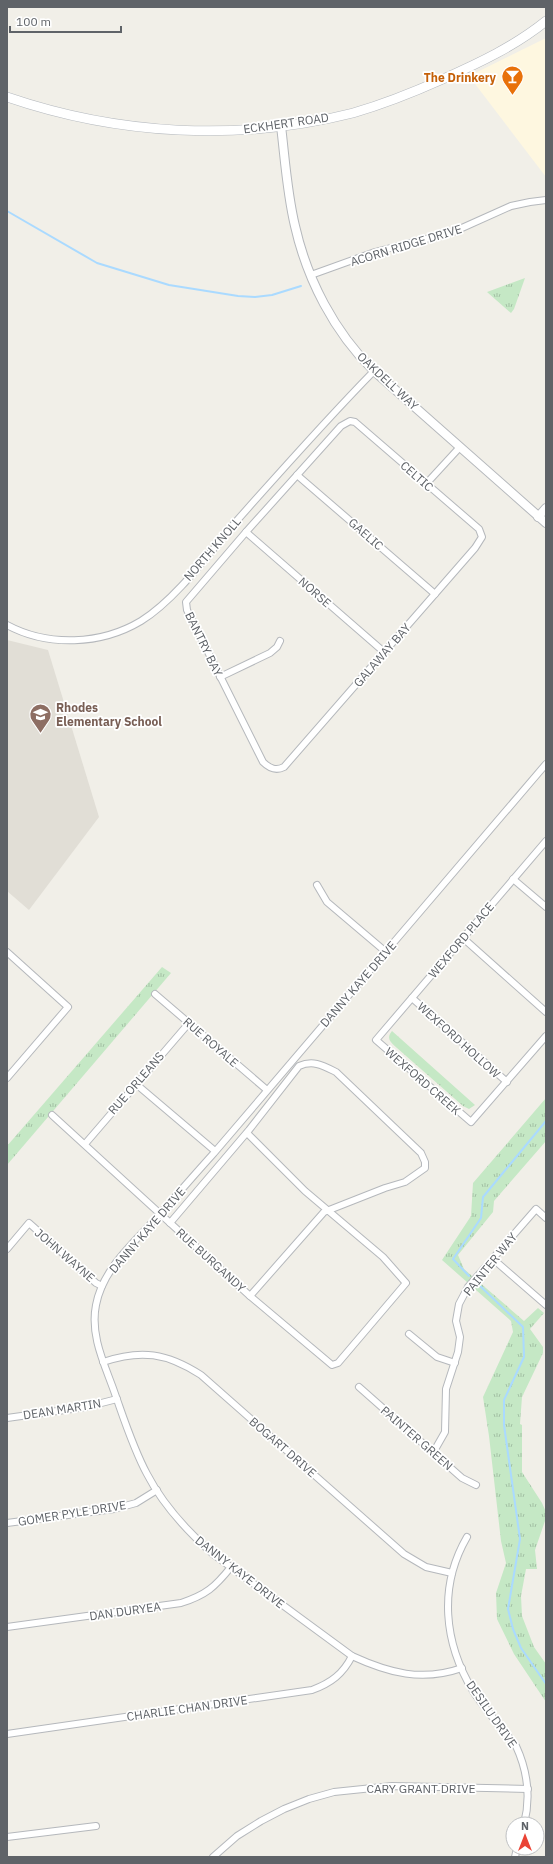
<svg xmlns="http://www.w3.org/2000/svg" width="553" height="1864" viewBox="0 0 553 1864" font-family="'IBM Plex Sans',sans-serif">
<style>
.commercial{fill:#fef7e0}
.education{fill:#e1ded6}
.grass{fill:url(#grass-tufts)}
.lines{fill:none;stroke-linecap:round;stroke-linejoin:round}
.stream{stroke:#aadaff;stroke-width:2}
.minor-casing{stroke:#b5b8bc;stroke-width:8}
.tertiary-casing{stroke:#b5b8bc;stroke-width:10}
.secondary-casing{stroke:#b6babf;stroke-width:10}
.minor{stroke:#fff;stroke-width:6}
.tertiary{stroke:#fff;stroke-width:8}
.secondary{stroke:#fff;stroke-width:9}
.labels{text-anchor:middle;dominant-baseline:central;stroke-width:3.5;stroke-linejoin:round;paint-order:stroke}
.food-label{font-size:12px;font-weight:bold;fill:#c56008;stroke:#fff;text-anchor:end}
.street-label{font-size:12px;fill:#5f6368;stroke:#fff}
.education-label{font-size:12px;font-weight:bold;fill:#785e54;stroke:#fff;text-anchor:start}
</style>
<defs>
<pattern id="grass-tufts" width="24" height="20" patternUnits="userSpaceOnUse"><rect width="24" height="20" fill="#c5e8c5"/><path d="M3 7l-1-3M5 7V3M7 7l1-3M15 17l-1-3M17 17v-4M19 17l1-3" fill="none" stroke="#a3c0a4"/></pattern>
</defs>
<rect width="100%" height="100%" fill="#f1efe8"/>
<!-- commercial -->
<path class="commercial" d="M546,38V177L469,76Z"/>
<!-- education -->
<path class="education" d="M7,640L48,650L99,817L29,910L7,891Z"/>
<!-- grass -->
<g class="grass">
<path d="M525,278L514,309L511,313L487,292Z"/>
<path d="M162,967L171,973L7,1165V1146Z"/>
<path d="M392,1031L475,1105L469,1109L463,1106L397,1048C390,1042 386,1038 392,1031Z"/>
<path d="M546,1098V1141L494,1201L493,1212L458,1255L464,1269L524,1321L538,1308L544,1313L530,1329L543,1347V1353L522,1397L520,1424L522,1425V1472L542,1503L546,1512V1518L535,1550L537,1569H526L521,1596L522,1616L534,1647L546,1664V1702L514,1654L497,1619L496,1593L506,1563L501,1541L489,1436L483,1397L513,1332L511,1321L442,1260L471,1216L473,1183Z"/>
</g>
<g class="lines">
<!-- stream -->
<g class="stream">
<path d="M7,211L97,263L169,285L238,296L255,297L272,295L301,286"/>
<path d="M469,1276L453,1259L481,1218L483,1197L546,1121"/>
<path d="M478,1284L523,1327L524,1357L504,1400V1425L520,1539L508,1609L513,1629L521,1648L546,1684"/>
</g>
<defs>
<g id="minor">
<path d="M311,275L375,252L453,232L511,206L530,202L546,200"/>
<path d="M350,421L355,422L479,529L482,537L475,548L284,767C276,771 270,769 263,762L187,610L186,602L246,532L341,426Z"/>
<path d="M297,475L435,594"/>
<path d="M426,484L460,447"/>
<path d="M246,532L384,652"/>
<path d="M7,625C48,647 101,645 141,621C175,600 207,556 233,525C279,473 325,421 374,371"/>
<path d="M220,677L270,653L277,647L280,641"/>
<path d="M546,841L376,1040L471,1122L546,1036"/>
<path d="M513,879L546,907"/>
<path d="M317,885L327,902L386,952"/>
<path d="M463,938L546,1012"/>
<path d="M7,952L68,1007L7,1078"/>
<path d="M155,994L267,1090"/>
<path d="M412,998L507,1082"/>
<path d="M136,1084L215,1151"/>
<path d="M52,1115L250,1296L332,1365L338,1363L406,1283L383,1257L305,1191L247,1133"/>
<path d="M85,1144L189,1023"/>
<path d="M170,1223L249,1130L299,1066C313,1060 322,1065 336,1072L421,1153L425,1162V1168L405,1182L385,1188L324,1212L250,1296"/>
<path d="M7,1249L29,1223L96,1283L102,1286"/>
<path d="M493,1259L546,1305"/>
<path d="M409,1334L437,1357L455,1363"/>
<path d="M103,1362C141,1349 167,1353 201,1375L404,1554L426,1567L452,1573"/>
<path d="M359,1387L462,1478L476,1485"/>
<path d="M7,1418L86,1407L117,1399"/>
<path d="M433,1453L445,1432L446,1389L458,1352L460,1337L456,1321L459,1304L468,1287L536,1209L546,1218"/>
<path d="M7,1523L114,1509L136,1503L157,1490"/>
<path d="M467,1537C438,1587 444,1643 473,1691C486,1711 502,1728 516,1746C528,1772 531,1797 524,1824"/>
<path d="M7,1627L181,1603C206,1595 215,1587 231,1567"/>
<path d="M462,1668C422,1682 389,1673 352,1656L213,1554C187,1531 163,1505 147,1474C133,1448 124,1419 114,1391C104,1363 90,1335 96,1305C103,1268 134,1243 158,1216C177,1195 195,1174 214,1153C325,1024 435,893 546,764"/>
<path d="M7,1734L312,1690C331,1683 343,1674 352,1656"/>
<path d="M7,1837L96,1826"/>
<path d="M213,1857L237,1836L261,1821L284,1809L309,1799L334,1792L392,1786L528,1789"/>
<path d="M515,1857L517,1848"/>
</g>
<g id="tertiary">
<path d="M281,126C285,159 287,193 295,226C307,279 334,332 374,371L546,523"/>
<path d="M538,517L546,508"/>
</g>
<path id="secondary" d="M7,97C118,135 239,142 353,113C384,104 414,92 443,79C479,63 515,46 546,21"/>
</defs>
<!-- minor casing -->
<use href="#minor" class="minor-casing"/>
<!-- tertiary casing -->
<use href="#tertiary" class="tertiary-casing"/>
<!-- secondary casing -->
<use href="#secondary" class="secondary-casing"/>
<!-- minor -->
<use href="#minor" class="minor"/>
<!-- tertiary -->
<use href="#tertiary" class="tertiary"/>
<!-- secondary -->
<use href="#secondary" class="secondary"/>
</g>
<!-- icons -->
<defs>
<symbol id="bar-pin" viewBox="-11 -11 22 30"><path d="M0 17L-7.5 6A9.5 9.5 0 1 1 7.5 6Z" fill="#e8710a" stroke="#fff"/><path d="M-6-5H6L.8 .8V4.5H3.5V6h-7V4.5H-.8V.8Z" fill="#fff"/></symbol>
<symbol id="school-pin" viewBox="-11 -11 22 30"><path d="M0 17L-7.5 6A9.5 9.5 0 1 1 7.5 6Z" fill="#8d6e63" stroke="#fff"/><path d="M0-5L7-2L0 1L-7-2ZM-4 1L0 2.5L4 1V4Q0 6-4 4Z" fill="#fff"/></symbol>
</defs>
<g fill-rule="evenodd">
<use href="#bar-pin" x="500" y="64" width="25" height="34"/>
<use href="#school-pin" x="28" y="702" width="25" height="34"/>
</g>
<g class="labels">
<!-- food labels -->
<g class="food-label">
<text x="496" y="77">The Drinkery</text>
</g>
<!-- street labels -->
<g class="street-label">
<text transform="translate(286 123) rotate(-8)">ECKHERT ROAD</text>
<text transform="translate(406 245) rotate(-17)">ACORN RIDGE DRIVE</text>
<text transform="translate(388 381) rotate(43)">OAKDELL WAY</text>
<text transform="translate(417 476) rotate(41)">CELTIC</text>
<text transform="translate(366 534) rotate(41)">GAELIC</text>
<text transform="translate(212 549) rotate(-49)">NORTH KNOLL</text>
<text transform="translate(315 592) rotate(41)">NORSE</text>
<text transform="translate(204 644) rotate(64)">BANTRY BAY</text>
<text transform="translate(382 655) rotate(-49)">GALAWAY BAY</text>
<text transform="translate(461 940) rotate(-50)">WEXFORD PLACE</text>
<text transform="translate(358 984) rotate(-49)">DANNY KAYE DRIVE</text>
<text transform="translate(459 1040) rotate(42)">WEXFORD HOLLOW</text>
<text transform="translate(211 1042) rotate(41)">RUE ROYALE</text>
<text transform="translate(423 1081) rotate(41)">WEXFORD CREEK</text>
<text transform="translate(136 1083) rotate(-49)">RUE ORLEANS</text>
<text transform="translate(147 1230) rotate(-49)">DANNY KAYE DRIVE</text>
<text transform="translate(65 1255) rotate(41)">JOHN WAYNE</text>
<text transform="translate(211 1260) rotate(42)">RUE BURGANDY</text>
<text transform="translate(490 1264) rotate(-51)">PAINTER WAY</text>
<text transform="translate(62 1409) rotate(-9)">DEAN MARTIN</text>
<text transform="translate(417 1438) rotate(41)">PAINTER GREEN</text>
<text transform="translate(283 1447) rotate(41)">BOGART DRIVE</text>
<text transform="translate(72 1513) rotate(-9)">GOMER PYLE DRIVE</text>
<text transform="translate(240 1572) rotate(38)">DANNY KAYE DRIVE</text>
<text transform="translate(125 1611) rotate(-8)">DAN DURYEA</text>
<text transform="translate(187 1708) rotate(-8)">CHARLIE CHAN DRIVE</text>
<text transform="translate(492 1714) rotate(55)">DESILU DRIVE</text>
<text x="421" y="1788">CARY GRANT DRIVE</text>
</g>
<!-- education labels -->
<g class="education-label">
<text x="56" y="707">Rhodes<tspan x="56" dy="14">Elementary School</tspan></text>
</g>
</g>
<!-- border -->
<rect width="553" height="1864" fill="none" stroke="#5f6368" stroke-width="16"/>
<!-- north arrow -->
<g transform="translate(525 1836)"><circle r="19" fill="#ffffff" stroke="#bfc1c3"/>
<path d="M0-3L7 15L0 10L-7 15Z" fill="#ea4335"/>
<text y="-6" font-size="11" font-weight="bold" text-anchor="middle" fill="#5f6368">N</text>
</g>
<!-- scale -->
<path d="M10 26v6h111v-6" fill="none" stroke="#5f6368" stroke-width="2"/>
<text x="16" y="26" font-size="12" fill="#5f6368" stroke="#ffffff" stroke-width="3" paint-order="stroke">100 m</text>
</svg>
